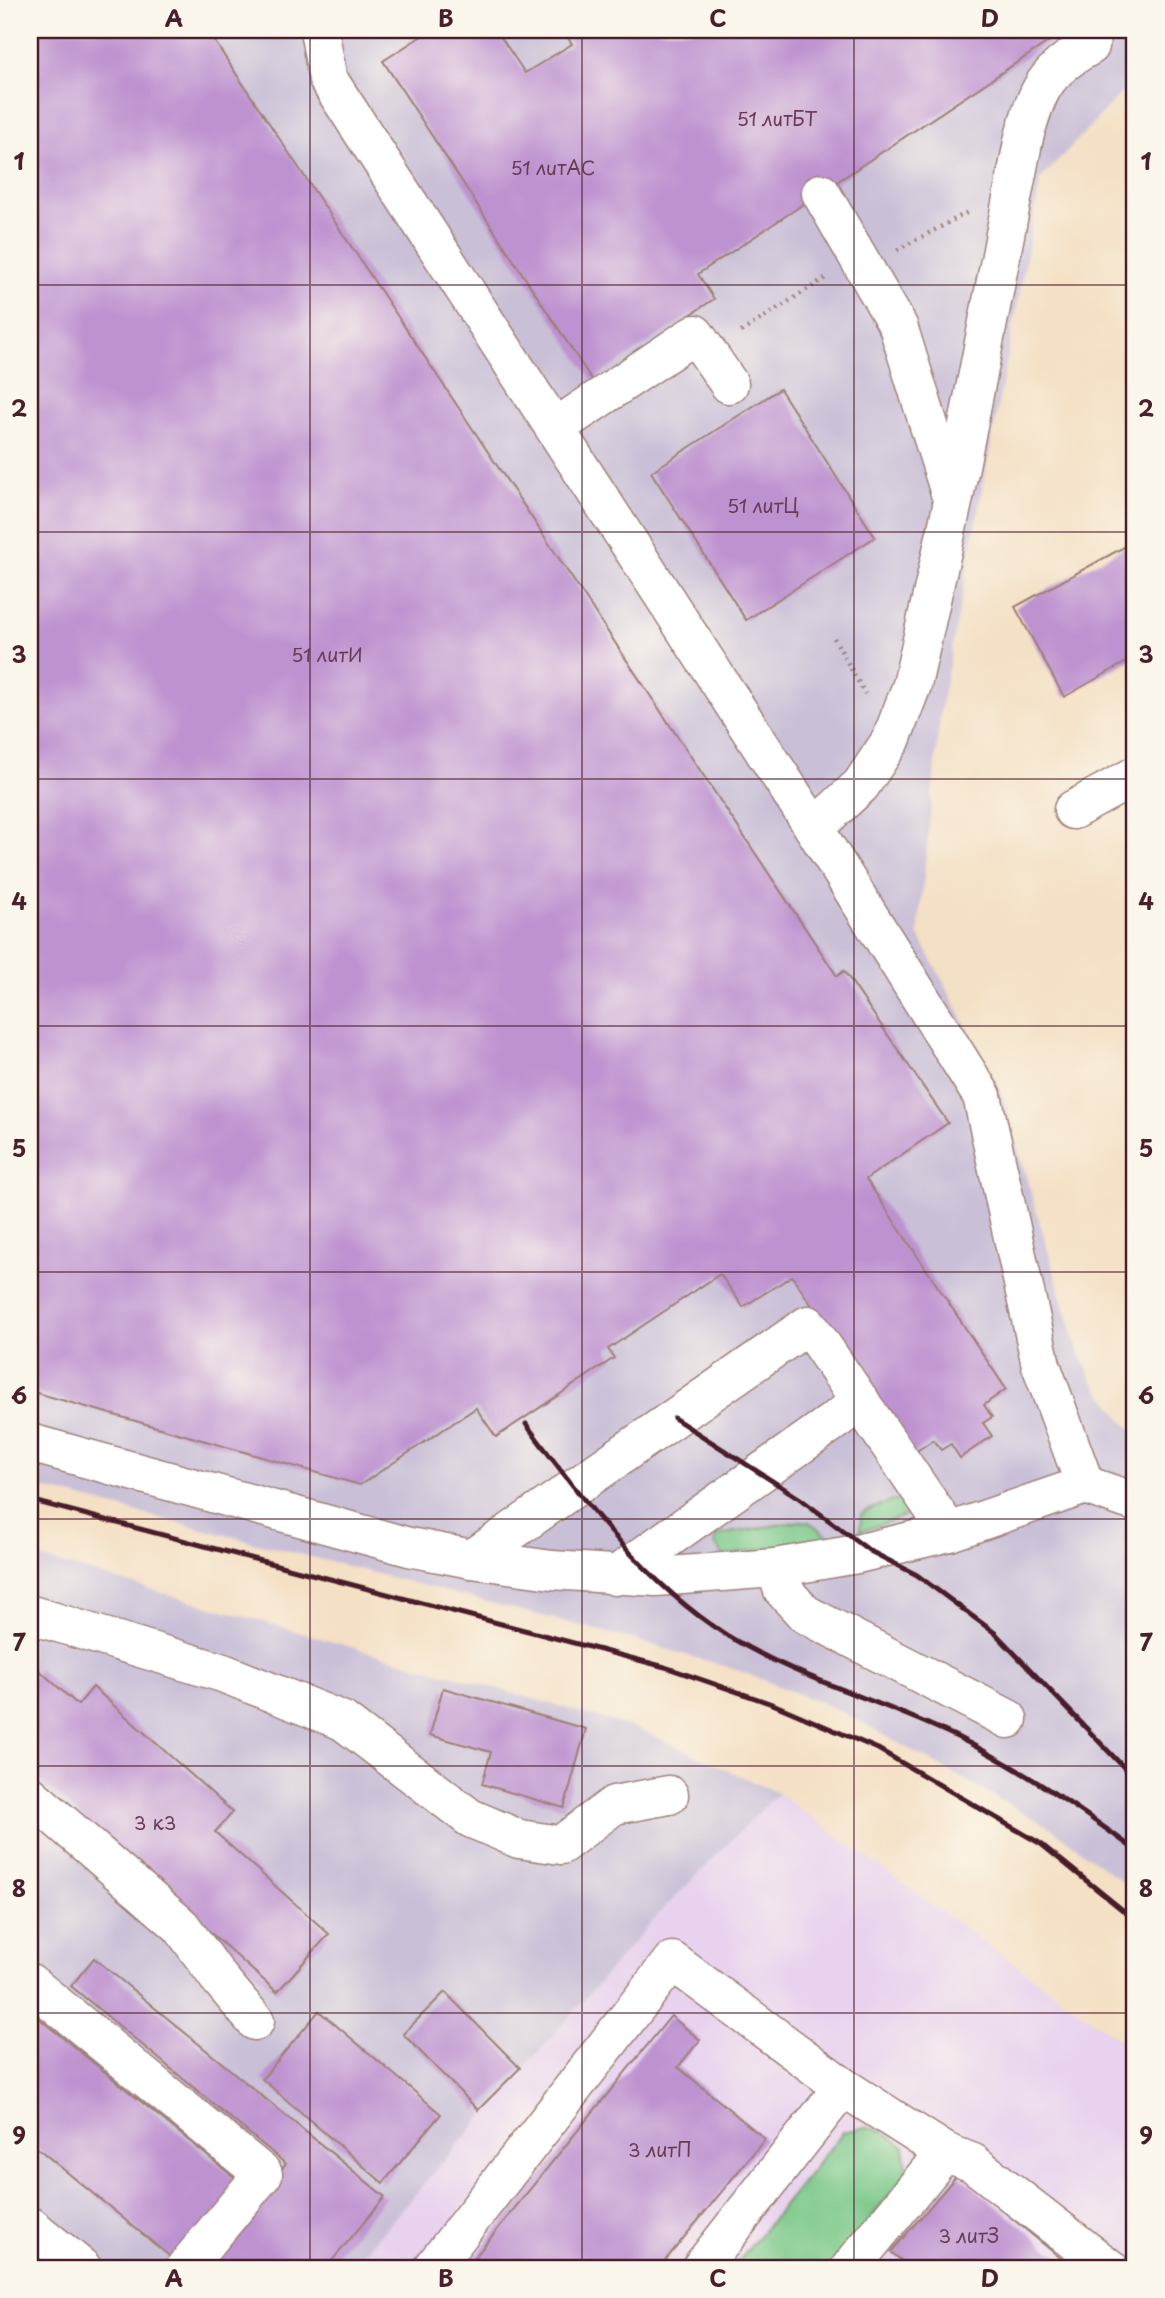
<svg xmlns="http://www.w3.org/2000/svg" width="1165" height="2298" viewBox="0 0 1165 2298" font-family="'Playpen Sans',sans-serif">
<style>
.built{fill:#e8d2ee}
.industrial{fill:#c9bfd7}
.green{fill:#79c888;stroke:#62745a;stroke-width:2}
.building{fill:#bd92d0}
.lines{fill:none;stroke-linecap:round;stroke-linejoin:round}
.minor-casing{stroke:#9f8078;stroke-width:41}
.path{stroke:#9f8078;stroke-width:4.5;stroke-dasharray:2 5;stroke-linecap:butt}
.minor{stroke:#fff;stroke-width:38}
.rail{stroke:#4a1f2b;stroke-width:5}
.grid{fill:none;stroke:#4a1f2b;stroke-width:2;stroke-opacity:0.55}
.labels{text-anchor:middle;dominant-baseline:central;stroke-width:5;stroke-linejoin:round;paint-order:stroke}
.number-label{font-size:19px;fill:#673c54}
.neatline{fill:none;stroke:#4a1f2b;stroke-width:2.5}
.grid-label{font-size:23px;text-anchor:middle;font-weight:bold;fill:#4a1f2b}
</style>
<rect width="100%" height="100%" fill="#fbf7ec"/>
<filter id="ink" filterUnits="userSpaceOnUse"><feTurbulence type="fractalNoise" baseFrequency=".0143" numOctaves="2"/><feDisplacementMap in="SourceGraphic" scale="14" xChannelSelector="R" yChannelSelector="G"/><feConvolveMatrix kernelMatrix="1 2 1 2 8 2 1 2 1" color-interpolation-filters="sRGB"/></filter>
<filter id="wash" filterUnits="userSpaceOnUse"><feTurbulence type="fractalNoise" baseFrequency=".00686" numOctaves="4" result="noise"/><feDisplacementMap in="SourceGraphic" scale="28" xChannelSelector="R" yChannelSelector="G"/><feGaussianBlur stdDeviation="1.57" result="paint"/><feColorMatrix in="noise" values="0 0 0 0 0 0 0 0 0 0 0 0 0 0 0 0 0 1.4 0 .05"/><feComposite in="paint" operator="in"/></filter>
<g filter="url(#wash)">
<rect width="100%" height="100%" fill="#f4e0c4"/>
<!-- built -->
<path class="built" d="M778,1793L1135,2051V2268H351L653,1920Z"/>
<!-- industrial -->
<g class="industrial">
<path d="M30,30H1131L1135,36V78L1041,179L941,706L918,934L1001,1091L1075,1342L1092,1380L1124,1422L1135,1432V1892L1053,1829L839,1710L737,1670L632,1639L30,1485Z"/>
<path d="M30,1555L638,1729L778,1793L653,1920L351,2268H30Z"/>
</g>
<!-- green -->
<g class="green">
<path d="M899,1499L906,1500L919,1511L860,1532L861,1515L866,1511Z"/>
<path d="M801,1521L809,1522L831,1538L724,1556L715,1544V1537L718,1535Z"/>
<path d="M865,2127L882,2131L904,2146L907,2168L903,2179L829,2268H733L843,2132Z"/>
</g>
<g id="blocks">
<!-- building -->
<g class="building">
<path d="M30,30H207L837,976L844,971L948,1123L866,1179L1006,1389L984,1405L992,1417L983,1423L992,1436L960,1458L951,1444L941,1450L933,1440L912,1454L792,1276L743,1307L720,1274L608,1349L614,1358L496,1437L476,1408L360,1485L30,1391Z"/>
<path d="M431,30H496L525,73L572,44L563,30H1062L1063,32L698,274L714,299L592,380L383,61Z"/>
<path d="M780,389L875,537L746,620L651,472Z"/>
<path d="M1135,541V657L1064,697L1015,607Z"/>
<path d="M39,1670L78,1705L93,1687L233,1812L215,1832L329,1934L277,1992L30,1771V1680Z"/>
<path d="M443,1688L586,1729L564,1808L482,1784L491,1752L430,1735Z"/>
<path d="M94,1958L385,2197L326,2268H199L286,2164L71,1986Z"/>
<path d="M445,1992L520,2068L478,2110L403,2034Z"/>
<path d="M30,2011L242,2184L178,2263L30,2142Z"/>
<path d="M319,2011L441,2114L383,2183L262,2079Z"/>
<path d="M671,2016L700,2040L678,2067L765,2139L659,2268H466Z"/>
<path d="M958,2174L1064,2261L1058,2268H911L891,2252Z"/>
</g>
</g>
</g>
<g filter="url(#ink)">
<use href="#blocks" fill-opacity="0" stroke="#9f8078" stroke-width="2"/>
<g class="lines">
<defs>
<g id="minor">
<path d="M319,30L328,79L814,828L982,1096L1041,1365L1085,1485"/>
<path d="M821,193L898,326L951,496"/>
<path d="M555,428L695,334L729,384"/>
<path d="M1073,810L1135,776"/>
<path d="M814,828L861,785L891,740L912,685L953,502L1024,137C1037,91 1045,70 1090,46L1092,30"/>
<path d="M30,1443L409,1547L472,1559L552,1570L656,1577L775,1568L857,1554L949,1532L1085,1485L1135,1502"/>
<path d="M472,1559L808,1325L949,1532"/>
<path d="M775,1568L783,1590L805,1614L1008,1719"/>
<path d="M615,1576L861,1402"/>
<path d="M30,1621L35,1616L223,1673L343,1721L470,1818L519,1839L561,1845L614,1805L669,1795"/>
<path d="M30,1795L181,1926L218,1977L255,2021"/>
<path d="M30,1983L263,2174L185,2268"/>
<path d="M30,2226L82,2268"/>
<path d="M433,2268L672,1961L843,2087L945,2152L973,2163L1109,2268"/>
<path d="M701,2268L843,2087"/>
<path d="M850,2268L945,2152"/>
</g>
</defs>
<!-- minor casing -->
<use href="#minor" class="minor-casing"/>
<!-- path -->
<g class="path">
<path d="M897,250L970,211"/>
<path d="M741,332L825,278"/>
<path d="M834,638L865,694"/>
</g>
<!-- minor -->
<use href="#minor" class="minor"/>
<!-- rail -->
<g class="rail">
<path d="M674,1418L799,1498L870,1551L917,1575L995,1633L1135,1779"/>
<path d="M526,1424C580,1497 647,1585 725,1634C797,1679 881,1700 957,1737C1020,1768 1079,1808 1135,1850"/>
<path d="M30,1500L665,1667L775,1705L878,1749L1041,1844L1135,1920"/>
</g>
</g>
</g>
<!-- grid -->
<path class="grid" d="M310,30V2268M582,30V2268M854,30V2268M30,285H1135M30,532H1135M30,779H1135M30,1026H1135M30,1272H1135M30,1519H1135M30,1766H1135M30,2013H1135"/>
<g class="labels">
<!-- number labels -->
<g class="number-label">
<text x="777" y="118">51 литБТ</text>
<text x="553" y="167">51 литАС</text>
<text x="763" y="505">51 литЦ</text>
<text x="327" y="654">51 литИ</text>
<text x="155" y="1822">3 к3</text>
<text x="660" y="2149">3 литП</text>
<text x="969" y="2235">3 литЗ</text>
</g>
</g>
<!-- margin -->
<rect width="1165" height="2298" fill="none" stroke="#fbf7ec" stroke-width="77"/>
<rect x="38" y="38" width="1088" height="2222" class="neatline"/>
<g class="grid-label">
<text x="174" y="27">A</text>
<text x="446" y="27">B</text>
<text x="718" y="27">C</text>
<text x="990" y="27">D</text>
<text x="19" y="170">1</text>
<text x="1146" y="170">1</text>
<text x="19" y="417">2</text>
<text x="1146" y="417">2</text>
<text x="19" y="663">3</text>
<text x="1146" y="663">3</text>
<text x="19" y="910">4</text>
<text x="1146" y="910">4</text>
<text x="19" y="1157">5</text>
<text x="1146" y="1157">5</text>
<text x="19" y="1404">6</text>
<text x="1146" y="1404">6</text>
<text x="19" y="1651">7</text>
<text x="1146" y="1651">7</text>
<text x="19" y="1897">8</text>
<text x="1146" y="1897">8</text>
<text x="19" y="2144">9</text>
<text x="1146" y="2144">9</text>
<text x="174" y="2287">A</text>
<text x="446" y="2287">B</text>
<text x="718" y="2287">C</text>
<text x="990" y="2287">D</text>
</g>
</svg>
